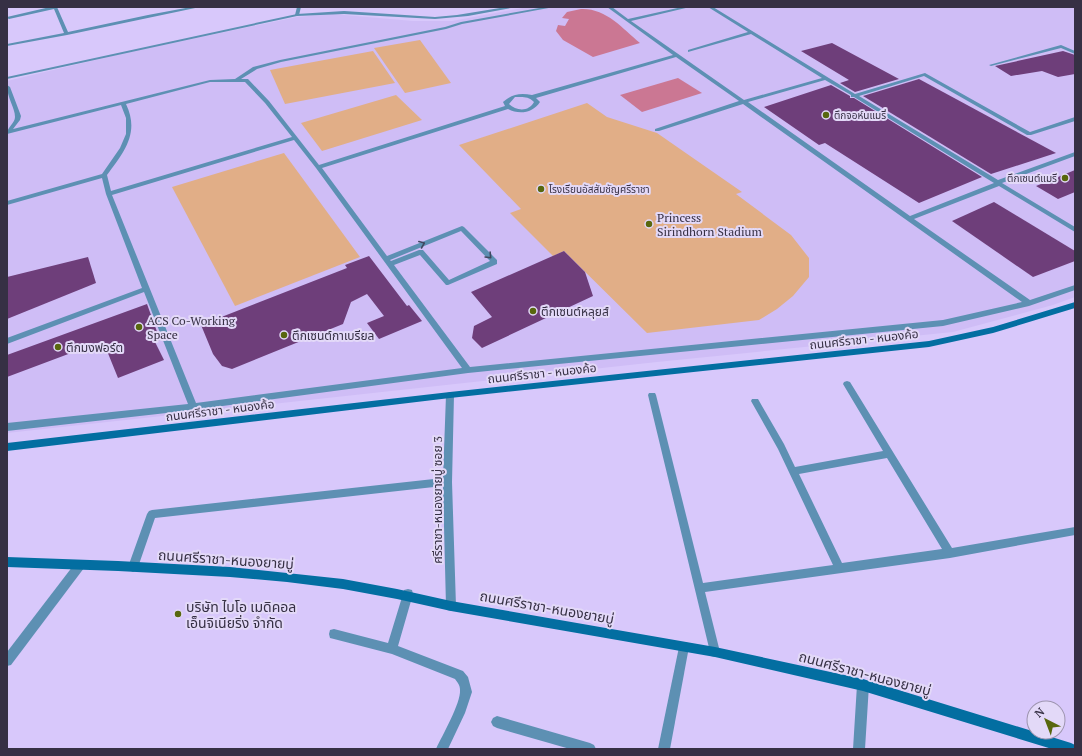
<svg xmlns="http://www.w3.org/2000/svg" width="1082" height="756" viewBox="0 0 1082 756" font-family="'PT Serif','Noto Sans Thai',serif">
<style>
.built{fill:#cfbdf6}
.green{fill:#e1ae87}
.water{fill:#cb7793}
.building{fill:#6e3e7a}
.lines{fill:none;stroke-linecap:round;stroke-linejoin:round}
.lane{fill:#5d90b3;fill-rule:evenodd}
.street{fill:#5d90b3;fill-rule:evenodd}
.secondary{fill:#036ea1;fill-rule:evenodd}
.oneway{stroke:#404860}
.poi-dot{fill:#58670e;stroke:#e3d9f8;stroke-width:1.5}
.labels{text-anchor:middle;dominant-baseline:central;stroke-width:4;stroke-linejoin:round;paint-order:stroke}
.far-poi-label{font-size:10px;fill:#363044;stroke:#e3d9f8;text-anchor:start}
.poi-label{font-size:12px;fill:#363044;stroke:#e3d9f8;text-anchor:start}
.street-label{font-size:12px;fill:#363044;stroke:#e3d9f8}
.near-street-label{font-size:14px;fill:#363044;stroke:#e3d9f8}
.near-poi-label{font-size:14px;fill:#363044;stroke:#e3d9f8;text-anchor:start}
</style>
<rect width="100%" height="100%" fill="#d8c8fb"/>
<!-- built -->
<path class="built" d="M528,7H1075V297L1053,305L953,332L657,362L7,433V81L125,53L297,17L333,14L413,21H452Z"/>
<!-- green -->
<g class="green">
<path d="M420,40L451,83L405,93L374,48Z"/>
<path d="M373,51L395,83L285,104L270,70Z"/>
<path d="M396,95L422,120L322,151L301,123Z"/>
<path d="M587,103L607,117L657,133L742,192L736,194L791,235L809,258V277L793,296L777,309L759,320L647,333L564,251L553,256L510,213L521,209L459,145Z"/>
<path d="M284,153L360,257L235,306L172,187Z"/>
</g>
<!-- water -->
<g class="water">
<path d="M581,9C606,8 622,28 640,43L593,57L563,40L556,31L558,25L565,26L569,19L562,18L567,12Z"/>
<path d="M678,78L702,93L642,112L620,95Z"/>
</g>
<!-- building -->
<g class="building">
<path d="M832,43L899,79L855,92L840,83L849,80L801,51Z"/>
<path d="M1063,51L1075,55V74L1058,77L1042,71L1011,76L995,66Z"/>
<path d="M919,79L1056,153L991,174L863,96Z"/>
<path d="M831,85L850,96V98H854L982,177L919,203L825,143L819,145L764,107Z"/>
<path d="M1075,170V192L1058,199L1036,186Z"/>
<path d="M994,202L1075,251V261L1033,277L952,221Z"/>
<path d="M564,251L585,272L593,296L482,348L472,338L474,326L492,317L471,292Z"/>
<path d="M369,256L407,306L409,305L422,321L379,339L367,323L384,316L367,294L351,302L343,324L232,369L222,366L213,354L201,325L347,268L345,265Z"/>
<path d="M88,257L96,283L7,319V277Z"/>
<path d="M147,304L160,340L155,342L164,360L118,378L103,341L7,377V355Z"/>
</g>
<g class="lines">
<!-- lane -->
<g class="lane">
<path d="M297,7H301L299,15L297,16L295,15Z"/>
<path d="M545,7H554L462,24L446,29L281,62L257,69L241,79H248L269,101L319,165L505,106L503,102C512,94 520,93 532,95L673,55L607,7H612L628,19L682,7H690L631,21L744,100L822,78L751,34L688,52V50L748,32L708,7H713L855,94L925,73L1030,132L1075,117V121L1031,135H1027L924,76L859,96L998,180L1075,152V156L1002,183L1075,227V232L999,186L914,219L1030,300L1075,285V290L1029,306L943,326L468,373L193,410L7,431V423L188,404L144,292L7,344V338L142,288L106,194L102,178L7,205V201L102,174L120,148L126,134V118L121,105L7,134C7,127 15,123 15,117C15,108 7,98 7,85L10,87L21,116L20,120L13,129L210,80L235,79L253,67L280,60L445,27L461,22ZM676,57L739,101L655,129V131H659L743,104L1022,302L943,320L470,367L394,265L420,255L446,285H448L497,264V260L464,227L462,226L387,256L322,168L508,109C519,115 533,113 540,102L536,98ZM825,80L851,95V97H854L994,183L910,216L748,102ZM210,82H245L265,103L292,137L111,191L107,175C124,152 140,133 126,104ZM515,97C523,97 528,96 534,102C529,112 516,111 509,104ZM294,140L316,168L462,368L196,403L112,195ZM461,231L490,261L449,280L423,250H419L391,261L390,260Z"/>
<path d="M1061,45L1075,51V54L1061,48L991,66L989,65Z"/>
<path d="M847,381L850,382L952,548L1075,527V535L950,558L705,592L720,652L719,656L715,657L711,656L648,395L649,393H655L656,395L703,583L833,565L778,449L751,401L752,399H758L784,444L795,467L883,451L843,384L844,382ZM887,458L942,549L842,563L799,474Z"/>
<path d="M408,589L412,590L413,594L398,646L463,671L468,677L472,692L465,713L448,749H436C442,736 461,703 460,690C460,685 458,683 455,679L392,654L334,639L330,638L329,634L330,630L334,629L388,643L403,594L404,590Z"/>
</g>
<!-- street -->
<g class="street">
<path d="M50,7H57L68,32L148,15L191,7H200L67,35L7,46V44L64,33L54,9L9,19L7,18V17Z"/>
<path d="M506,7H516L468,16L435,19L344,14L297,16L7,79V77L297,14L344,11L435,17L457,15Z"/>
<path d="M450,392L453,393L454,395L452,482L456,606L455,610L451,611L447,610L446,606L443,486L155,518L137,570L133,572L129,570L128,567L147,514L149,511L152,510L443,478L446,395L447,393Z"/>
<path d="M80,560L84,562L85,565L84,568L11,665L7,666V652L76,562Z"/>
<path d="M684,642L688,643L689,647L670,749H658L679,647L680,643Z"/>
<path d="M863,679L867,681L869,685L865,749H853L857,685L859,681Z"/>
<path d="M497,716L590,743L594,745L596,749H570L497,728L493,726L491,722L493,718Z"/>
</g>
<!-- secondary -->
<g class="secondary">
<path d="M1075,302V308L993,333L929,347L450,398L7,451V443L450,392L929,341L993,327Z"/>
<path d="M7,557L118,561L230,567L343,579L397,589L451,601L715,647L863,679L1071,743L1075,745V749H1052L863,691L715,657L451,611L397,599L343,589L287,582L230,577L118,571L7,567Z"/>
</g>
</g>
<!-- one-way arrows -->
<defs><path id="oneway-chevron" d="M-2-3.5L2.5 0L-2 3.5" fill="none" stroke-width="1.6" stroke-linecap="round" stroke-linejoin="round"/></defs>
<g class="oneway">
<use href="#oneway-chevron" transform="translate(422 244) rotate(-22)"/>
<use href="#oneway-chevron" transform="translate(489 256) rotate(46)"/>
</g>
<!-- markers -->
<g class="poi-dot">
<circle cx="826" cy="115" r="4"/>
<circle cx="1065" cy="178" r="4"/>
<circle cx="541" cy="189" r="4"/>
<circle cx="649" cy="224" r="4"/>
<circle cx="533" cy="311" r="4"/>
<circle cx="139" cy="327" r="4"/>
<circle cx="284" cy="335" r="4"/>
<circle cx="58" cy="347" r="4"/>
<circle cx="178" cy="614" r="4"/>
</g>
<g class="labels">
<!-- far-poi labels -->
<g class="far-poi-label">
<text x="834" y="115">ตึกจอห์นแมรี่</text>
<text x="1057" y="178" text-anchor="end">ตึกเซนต์แมรี</text>
<text x="549" y="189">โรงเรียนอัสสัมชัญศรีราชา</text>
</g>
<!-- poi labels -->
<g class="poi-label">
<text x="657" y="217">Princess<tspan x="657" dy="14">Sirindhorn Stadium</tspan></text>
<text x="541" y="311">ตึกเซนต์หลุยส์</text>
<text x="147" y="320">ACS Co-Working<tspan x="147" dy="14">Space</tspan></text>
<text x="292" y="335">ตึกเซนต์กาเบรียล</text>
<text x="66" y="347">ตึกมงฟอร์ต</text>
</g>
<!-- street labels -->
<g class="street-label">
<text transform="translate(864 339) rotate(-6)">ถนนศรีราชา - หนองค้อ</text>
<text transform="translate(542 373) rotate(-6)">ถนนศรีราชา - หนองค้อ</text>
<text transform="translate(220 410) rotate(-7)">ถนนศรีราชา - หนองค้อ</text>
<text transform="translate(437 500) rotate(-90)">ศรีราชา-หนองยายบู่ ซอย 3</text>
</g>
<!-- near-street labels -->
<g class="near-street-label">
<text transform="translate(226 559) rotate(4)">ถนนศรีราชา-หนองยายบู่</text>
<text transform="translate(547 607) rotate(10)">ถนนศรีราชา-หนองยายบู่</text>
<text transform="translate(865 673) rotate(15)">ถนนศรีราชา-หนองยายบู่</text>
</g>
<!-- near-poi labels -->
<g class="near-poi-label">
<text x="186" y="606">บริษัท ไบโอ เมดิคอล<tspan x="186" dy="16">เอ็นจิเนียริ่ง จำกัด</tspan></text>
</g>
</g>
<!-- border -->
<rect width="1082" height="756" fill="none" stroke="#363044" stroke-width="16"/>
<!-- north arrow -->
<g transform="translate(1046 720) rotate(318)"><circle r="19" fill="#e3d9f8" stroke="#9e95b0"/>
<path d="M0-3L7 15L0 10L-7 15Z" fill="#58670e"/>
<text y="-6" font-size="11" font-weight="bold" text-anchor="middle" fill="#363044">N</text>
</g>
</svg>
